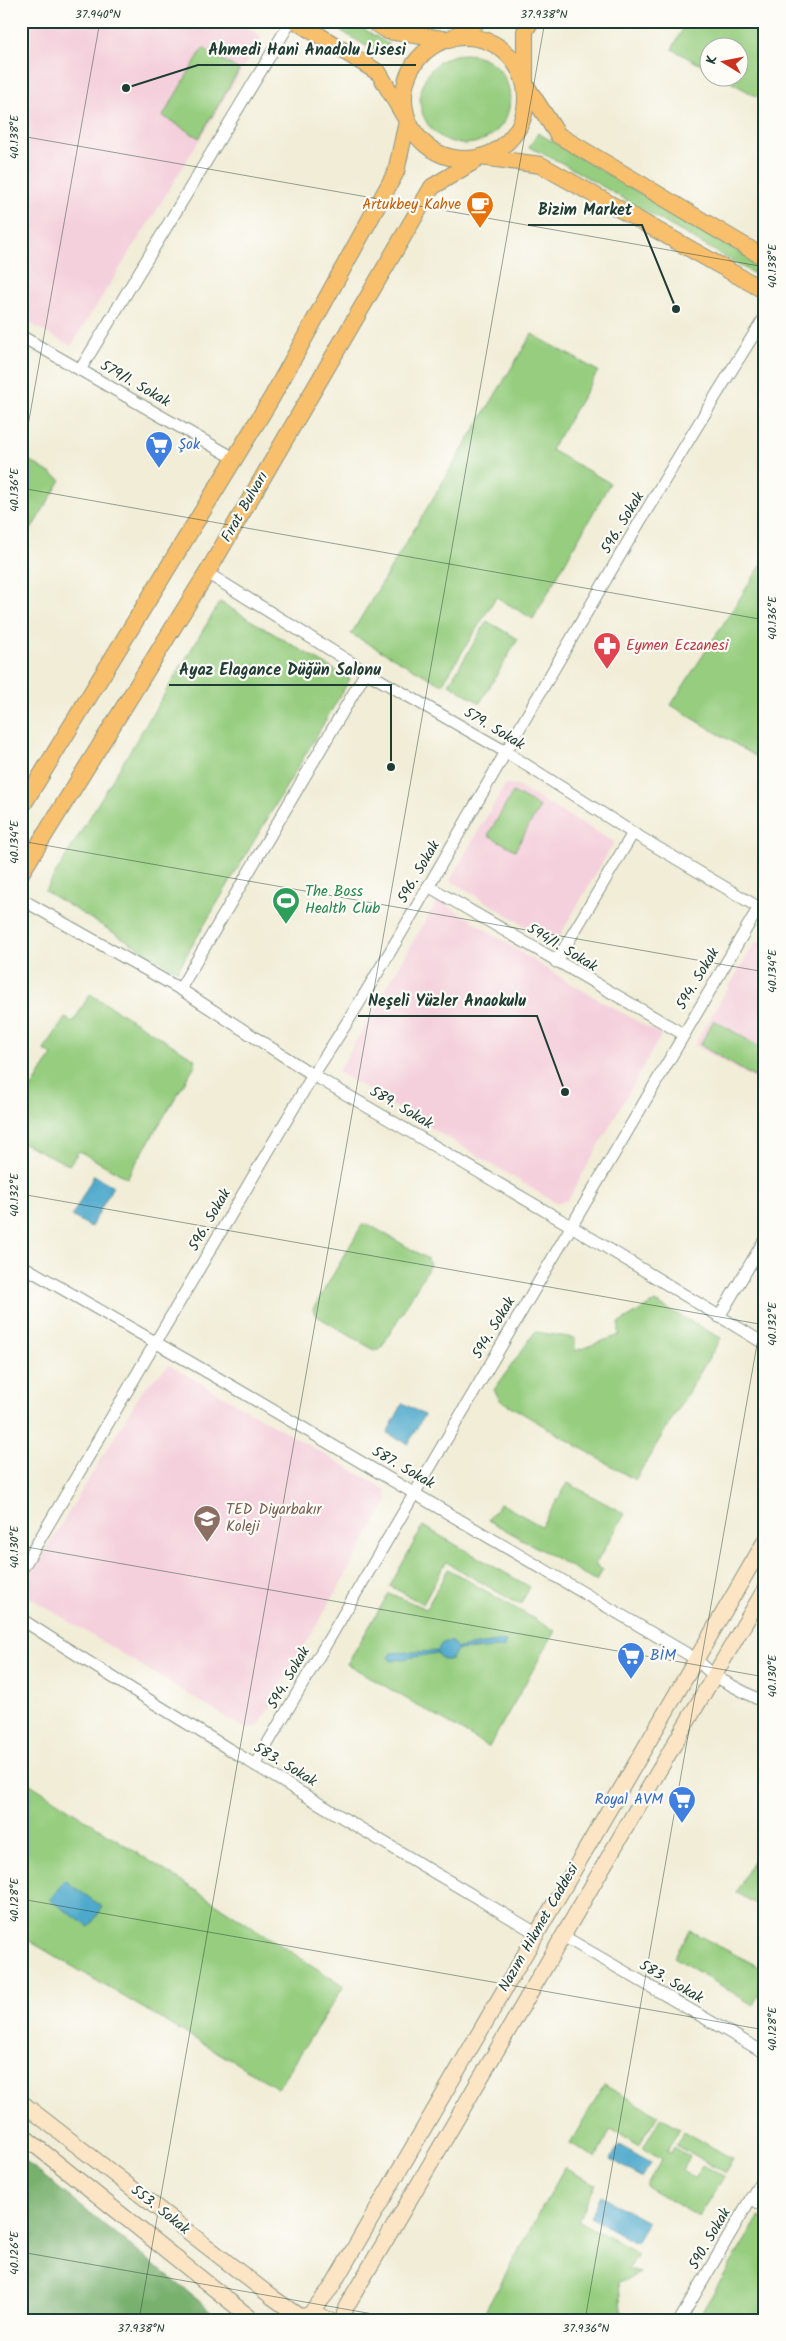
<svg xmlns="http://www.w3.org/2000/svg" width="786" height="2341" viewBox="0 0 786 2341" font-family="Kalam,sans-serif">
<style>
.built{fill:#f4cfdc}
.green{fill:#96cd7f;stroke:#5a855a}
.forest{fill:#78b06e;stroke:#4c7651}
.water{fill:#4ea9cc;stroke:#367380}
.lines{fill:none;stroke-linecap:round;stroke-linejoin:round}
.street-casing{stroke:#889586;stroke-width:13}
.secondary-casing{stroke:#889586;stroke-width:17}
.primary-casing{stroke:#889586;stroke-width:18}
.street{stroke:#fff;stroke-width:11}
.secondary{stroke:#fce5c4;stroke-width:15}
.primary{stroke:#f8bf6c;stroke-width:16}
.ticks{fill:none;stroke:#1f3d34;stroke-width:1;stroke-opacity:0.45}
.labels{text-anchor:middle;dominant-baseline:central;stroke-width:4.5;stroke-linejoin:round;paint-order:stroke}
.food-label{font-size:15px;fill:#c56008;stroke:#fdfcf7;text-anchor:end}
.street-label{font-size:15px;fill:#1f3d34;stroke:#fdfcf7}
.shop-label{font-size:15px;fill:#366cbe;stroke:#fdfcf7;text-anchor:start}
.health-label{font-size:15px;fill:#be3a42;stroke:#fdfcf7;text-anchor:start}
.leisure-label{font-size:15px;fill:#27864d;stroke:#fdfcf7;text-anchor:start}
.education-label{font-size:15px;fill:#785e54;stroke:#fdfcf7;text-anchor:start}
.leader{fill:none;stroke:#1f3d34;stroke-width:2}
.callout-dot{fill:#1f3d34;stroke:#fdfcf7;stroke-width:2}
.callout-label{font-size:16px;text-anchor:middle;font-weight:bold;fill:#1f3d34;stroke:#fdfcf7;stroke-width:4.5;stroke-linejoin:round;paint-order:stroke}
.neatline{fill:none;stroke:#1f3d34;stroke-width:2}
.ticks-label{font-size:12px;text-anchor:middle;fill:#1f3d34}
</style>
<rect width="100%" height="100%" fill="#fdfcf7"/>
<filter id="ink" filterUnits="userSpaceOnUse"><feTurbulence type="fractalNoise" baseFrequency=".02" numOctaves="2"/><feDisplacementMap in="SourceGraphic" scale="10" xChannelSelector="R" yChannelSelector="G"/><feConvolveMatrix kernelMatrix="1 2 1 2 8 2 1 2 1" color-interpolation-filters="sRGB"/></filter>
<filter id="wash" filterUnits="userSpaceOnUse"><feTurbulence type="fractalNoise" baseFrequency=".0096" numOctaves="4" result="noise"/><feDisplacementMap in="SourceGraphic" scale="20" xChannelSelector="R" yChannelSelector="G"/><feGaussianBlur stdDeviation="1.12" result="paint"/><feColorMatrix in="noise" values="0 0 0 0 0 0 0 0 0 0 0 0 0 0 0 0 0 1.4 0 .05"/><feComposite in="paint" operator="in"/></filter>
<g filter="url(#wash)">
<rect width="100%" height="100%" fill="#f1edd7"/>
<!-- built -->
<g class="built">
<path d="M21,21H237L259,35L260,40L156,211L71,346L21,319Z"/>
<path d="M505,785H515L614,842L555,944L450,880Z"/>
<path d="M438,899L566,981L661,1035L568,1200L556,1203L338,1072Z"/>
<path d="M765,940V1085L694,1045L755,943Z"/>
<path d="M169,1365L385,1489L388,1501L258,1727L245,1729L29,1597L25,1584L143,1390Z"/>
</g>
<!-- green -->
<g class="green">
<path d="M325,21H351L390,45L381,55Z"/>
<path d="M687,21H765V101L723,78H738V48H708V69L672,49Z"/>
<path d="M203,48L239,70L199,138L163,116Z"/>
<circle cx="465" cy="99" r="45"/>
<path d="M538,133L765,267V280L560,162L529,147Z"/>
<path d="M532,334L598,371L551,450L610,483L533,619L496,597L442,685L351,634Z"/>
<path d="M21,455L61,480L21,546Z"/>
<path d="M765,559V762L671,705Z"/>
<path d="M220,602L350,679L177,971L45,891Z"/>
<path d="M487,621L518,639L480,703L449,684Z"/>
<path d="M513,792L540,807L515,850L488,835Z"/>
<path d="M90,994L195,1059V1065L127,1178L79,1151L69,1165L21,1142V1099L24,1100L52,1055L44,1050L65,1018L73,1022Z"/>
<path d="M714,1020L765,1050V1058L754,1077L700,1045Z"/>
<path d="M368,1224L428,1259L430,1265L380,1350H374L315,1315L313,1309L362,1225Z"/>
<path d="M655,1302L721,1338L635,1480L500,1400L494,1390L535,1332L575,1338V1351L619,1335V1323Z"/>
<path d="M21,1315L30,1324L27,1334L21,1344Z"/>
<path d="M568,1483L625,1514L595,1565L603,1570L596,1581L488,1520L500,1503L541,1526Z"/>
<path d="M423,1526L530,1587L520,1605L446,1562L423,1604L390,1586Z"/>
<path d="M448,1569L555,1631L489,1747L347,1664L389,1593L426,1609Z"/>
<path d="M21,1778L344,1986L278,2088L21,1936Z"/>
<path d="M765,1840V1910L736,1892Z"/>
<path d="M690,1931L765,1970V1983L753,2005L674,1957Z"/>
<path d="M604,2085L658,2115L639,2146L611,2129L596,2158L570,2143Z"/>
<path d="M661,2117L680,2128L667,2151L671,2153L674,2147L689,2156L682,2170L695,2178L703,2165L724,2177L699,2217L646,2186L662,2159L643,2148Z"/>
<path d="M684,2131L733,2159L725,2173L676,2145Z"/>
<path d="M564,2168L596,2184L578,2220L638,2254L628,2270L640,2273L619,2282L621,2311L634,2320H489L483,2315Z"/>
<path d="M759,2217L765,2220V2320H697Z"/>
</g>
<!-- forest -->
<path class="forest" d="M21,2158L223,2320H21Z"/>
<!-- water -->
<g class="water">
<path d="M94,1175L113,1186L91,1227L72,1216Z"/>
<path d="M403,1403L424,1415L408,1444L387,1433Z"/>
<path d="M500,1640L506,1642L503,1648L457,1650L451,1660H443L437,1653L391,1661L388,1657L391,1653L438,1651C440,1643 444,1641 452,1642L457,1648L497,1642Z"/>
<path d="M64,1880L103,1907L89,1927L50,1900Z"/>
<path d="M619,2145L651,2163L642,2178L611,2159Z"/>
<path d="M601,2196L648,2222L636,2243L590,2217Z"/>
</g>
</g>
<g filter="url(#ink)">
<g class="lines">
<defs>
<g id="street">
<path d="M21,336L234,458"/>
<path d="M80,370L291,21"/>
<path d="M207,573L366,672L506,752L633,833L763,910"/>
<path d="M428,886L683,1034"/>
<path d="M21,899L180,989L313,1075L571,1226L765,1344"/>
<path d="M556,962L633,833"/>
<path d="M180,989L366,672"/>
<path d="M21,1265L235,1388L696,1659L714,1676L765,1703"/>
<path d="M719,1317L765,1239"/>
<path d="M21,1571L313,1075C373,985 426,890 480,797C573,636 665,474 765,317"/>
<path d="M21,1619C190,1728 363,1830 536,1933"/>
<path d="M255,1765L759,907"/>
<path d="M563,1936L765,2053"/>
<path d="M751,2198L765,2207"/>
<path d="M680,2320L765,2174"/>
</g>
<g id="secondary">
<path d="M21,2102L272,2297L300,2317"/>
<path d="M21,2134L253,2320"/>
<path d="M310,2314L331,2288L765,1541"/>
<path d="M302,2316L319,2315L329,2320"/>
<path d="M343,2320L346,2307C488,2069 624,1828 765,1589"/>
</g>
<g id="primary">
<path d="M372,21L388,31L449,40L478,21"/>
<path d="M531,21L525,31V84L558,135L765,258"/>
<circle cx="465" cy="98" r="61"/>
<path d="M21,808L271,399L396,172L407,121L379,73L296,21"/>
<path d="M21,873L207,573L432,187L481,157L541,165L765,291"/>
</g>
</defs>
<!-- street casing -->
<use href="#street" class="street-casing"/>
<!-- secondary casing -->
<use href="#secondary" class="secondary-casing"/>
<!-- primary casing -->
<use href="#primary" class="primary-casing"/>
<!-- street -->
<use href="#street" class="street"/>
<!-- secondary -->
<use href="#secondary" class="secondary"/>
<!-- primary -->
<use href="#primary" class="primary"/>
</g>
</g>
<!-- ticks -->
<path class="ticks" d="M21,136L765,267M21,465L100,21M21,488L765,620M21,841L765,972M21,1194L765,1325M21,1546L765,1677M21,1899L765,2030M21,2252L407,2320M139,2320L545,21M585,2320L765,1299"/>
<!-- icons -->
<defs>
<symbol id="cafe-pin" viewBox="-11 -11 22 30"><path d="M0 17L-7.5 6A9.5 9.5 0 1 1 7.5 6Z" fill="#e8710a" stroke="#fdfcf7"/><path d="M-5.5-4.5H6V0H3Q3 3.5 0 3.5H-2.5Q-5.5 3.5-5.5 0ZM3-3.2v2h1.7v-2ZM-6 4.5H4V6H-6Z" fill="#fff"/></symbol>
<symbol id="supermarket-pin" viewBox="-11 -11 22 30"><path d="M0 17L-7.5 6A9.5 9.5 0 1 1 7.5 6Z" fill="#3f7fe0" stroke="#fdfcf7"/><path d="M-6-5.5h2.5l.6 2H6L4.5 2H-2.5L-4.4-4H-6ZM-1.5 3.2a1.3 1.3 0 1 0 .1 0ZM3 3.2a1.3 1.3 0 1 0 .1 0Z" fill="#fff"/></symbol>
<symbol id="pharmacy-pin" viewBox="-11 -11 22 30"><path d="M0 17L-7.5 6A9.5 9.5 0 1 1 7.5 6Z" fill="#e0444e" stroke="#fdfcf7"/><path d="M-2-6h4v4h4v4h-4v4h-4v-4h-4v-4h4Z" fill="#fff"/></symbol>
<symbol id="stadium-pin" viewBox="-11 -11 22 30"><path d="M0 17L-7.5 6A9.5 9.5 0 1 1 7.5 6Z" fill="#2e9e5b" stroke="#fdfcf7"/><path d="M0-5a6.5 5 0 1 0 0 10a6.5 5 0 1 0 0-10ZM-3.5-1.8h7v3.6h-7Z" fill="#fff"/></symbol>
<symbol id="school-pin" viewBox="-11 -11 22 30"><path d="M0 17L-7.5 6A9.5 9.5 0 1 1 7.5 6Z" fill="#8d6e63" stroke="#fdfcf7"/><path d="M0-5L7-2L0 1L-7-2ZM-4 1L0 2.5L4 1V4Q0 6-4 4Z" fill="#fff"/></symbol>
</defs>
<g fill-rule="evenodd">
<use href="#cafe-pin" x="464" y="189" width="32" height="43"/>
<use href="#supermarket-pin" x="143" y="429" width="32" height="43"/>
<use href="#pharmacy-pin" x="591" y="630" width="32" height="43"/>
<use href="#stadium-pin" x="270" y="885" width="32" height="43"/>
<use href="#school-pin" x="191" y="1503" width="32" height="43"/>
<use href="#supermarket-pin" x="615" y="1640" width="32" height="43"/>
<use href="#supermarket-pin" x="666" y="1784" width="32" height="43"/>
</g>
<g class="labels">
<!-- food labels -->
<g class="food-label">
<text x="461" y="205">Artukbey Kahve</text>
</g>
<!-- street labels -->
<g class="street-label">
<text transform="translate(135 384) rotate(30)">579/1. Sokak</text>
<text transform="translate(245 507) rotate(-60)">Fırat Bulvarı</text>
<text transform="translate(623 523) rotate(-59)">596. Sokak</text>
<text transform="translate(494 729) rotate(31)">579. Sokak</text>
<text transform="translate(419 872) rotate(-60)">596. Sokak</text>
<text transform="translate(562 948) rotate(31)">594/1. Sokak</text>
<text transform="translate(698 979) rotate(-59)">594. Sokak</text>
<text transform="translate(401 1108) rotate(30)">589. Sokak</text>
<text transform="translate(210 1220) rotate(-60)">596. Sokak</text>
<text transform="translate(494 1328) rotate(-59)">594. Sokak</text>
<text transform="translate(403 1468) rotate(30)">587. Sokak</text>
<text transform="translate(289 1678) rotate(-60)">594. Sokak</text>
<text transform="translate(285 1765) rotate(31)">583. Sokak</text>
<text transform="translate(539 1928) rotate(-60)">Nazım Hikmet Caddesi</text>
<text transform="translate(671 1982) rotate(30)">583. Sokak</text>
<text transform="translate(160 2210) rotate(38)">553. Sokak</text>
<text transform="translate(710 2239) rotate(-60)">590. Sokak</text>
</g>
<!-- shop labels -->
<g class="shop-label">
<text x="178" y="445">Şok</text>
<text x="650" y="1656">BİM</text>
<text x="663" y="1800" text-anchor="end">Royal AVM</text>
</g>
<!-- health labels -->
<g class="health-label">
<text x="626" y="646">Eymen Eczanesi</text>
</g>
<!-- leisure labels -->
<g class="leisure-label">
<text x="305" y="892">The Boss<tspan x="305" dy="17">Health Club</tspan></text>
</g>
<!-- education labels -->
<g class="education-label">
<text x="226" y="1510">TED Diyarbakır<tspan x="226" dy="17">Koleji</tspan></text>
</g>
</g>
<!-- callouts -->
<path class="leader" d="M126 88L198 65H416M676 309L642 225H528M391 767L391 685H169M565 1092L537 1016H358"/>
<g class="callout-dot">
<circle cx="126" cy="88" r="5"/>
<circle cx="676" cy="309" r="5"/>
<circle cx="391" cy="767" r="5"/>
<circle cx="565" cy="1092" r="5"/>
</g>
<g class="callout-label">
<text x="307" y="55">Ahmedi Hani Anadolu Lisesi</text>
<text x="585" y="215">Bizim Market</text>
<text x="280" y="675">Ayaz Elagance Düğün Salonu</text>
<text x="447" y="1006">Neşeli Yüzler Anaokulu</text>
</g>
<!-- margin -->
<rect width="786" height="2341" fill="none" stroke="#fdfcf7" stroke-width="55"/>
<!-- north arrow -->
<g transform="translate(724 62) rotate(280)"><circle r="24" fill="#fdfcf7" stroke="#a4b0a9"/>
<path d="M0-4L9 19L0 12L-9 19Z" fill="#c8321e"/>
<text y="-8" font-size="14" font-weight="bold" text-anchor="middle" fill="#1f3d34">K</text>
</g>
<rect x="28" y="28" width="730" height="2286" class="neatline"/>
<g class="ticks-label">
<text x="98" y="18">37.940°N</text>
<text x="544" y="18">37.938°N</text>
<text transform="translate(14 137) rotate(-90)" y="4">40.138°E</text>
<text transform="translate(772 266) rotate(-90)" y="4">40.138°E</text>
<text transform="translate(14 490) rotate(-90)" y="4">40.136°E</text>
<text transform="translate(772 618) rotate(-90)" y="4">40.136°E</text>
<text transform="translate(14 842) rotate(-90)" y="4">40.134°E</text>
<text transform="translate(772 971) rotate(-90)" y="4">40.134°E</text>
<text transform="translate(14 1195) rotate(-90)" y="4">40.132°E</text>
<text transform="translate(772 1324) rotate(-90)" y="4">40.132°E</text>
<text transform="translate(14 1547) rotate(-90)" y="4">40.130°E</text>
<text transform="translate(772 1676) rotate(-90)" y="4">40.130°E</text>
<text transform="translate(14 1900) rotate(-90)" y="4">40.128°E</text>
<text transform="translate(772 2029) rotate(-90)" y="4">40.128°E</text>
<text transform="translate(14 2253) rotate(-90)" y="4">40.126°E</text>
<text x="141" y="2332">37.938°N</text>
<text x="586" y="2332">37.936°N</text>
</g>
</svg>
